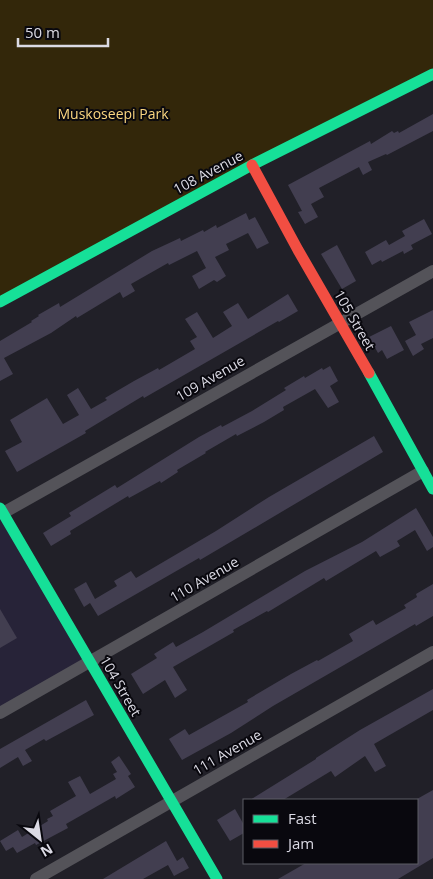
<svg xmlns="http://www.w3.org/2000/svg" width="433" height="879" viewBox="0 0 433 879" font-family="'Open Sans',sans-serif">
<style>
.built{fill:#272338}
.green{fill:#33270a}
.building{fill:#423e50}
.lines{fill:none;stroke-linecap:round;stroke-linejoin:round}
.street{stroke:#545359;stroke-width:12}
.fast{stroke:#16e098;stroke-width:11}
.jam{stroke:#f24e42;stroke-width:11}
.labels{text-anchor:middle;dominant-baseline:central;stroke-width:4;stroke-linejoin:round;paint-order:stroke}
.park-label{font-size:14px;fill:#fbd680;stroke:#09080e}
.street-label{font-size:14px;fill:#dbdae4;stroke:#09080e}
</style>
<rect width="100%" height="100%" fill="#212028"/>
<!-- built -->
<path class="built" d="M0,508L90,662L0,713Z"/>
<!-- green -->
<path class="green" d="M0,0H433V76L0,304Z"/>
<!-- building -->
<g class="building">
<path d="M433,114V131L387,155L386,154L368,162L372,170L363,175L359,167L319,188L324,197L311,204L318,217L305,224L298,212L302,211L288,185L370,141L371,144L392,131L394,133L398,131L399,133Z"/>
<path d="M246,213L249,220L255,217L269,243L257,249L248,233L226,244L229,250L215,257L226,276L217,282L214,280L199,289L192,276L206,268L197,251L169,265L168,263L131,284L135,291L123,298L120,292L77,318L76,316L51,333L4,358L13,374L0,381V341L32,322L31,321L39,316L38,315L59,303L60,307L152,251L180,238L181,241L203,230L204,232L216,225L217,228Z"/>
<path d="M424,219L432,234L411,245L413,249L404,254L403,251L382,262L381,260L372,265L365,252L386,240L389,245L405,236L402,231Z"/>
<path d="M337,245L356,281L342,289L321,254Z"/>
<path d="M288,294L298,311L279,322L278,321L144,398L143,396L85,431L86,433L17,472L5,451L22,442L10,420L47,398L63,424L79,415L67,395L78,388L91,409L107,400L105,398L134,381L158,368L159,370L195,349L190,341L197,337L185,319L197,312L213,338L232,326L223,312L238,303L248,319Z"/>
<path d="M433,310V338L421,344L424,349L413,356L405,341L416,335L409,322Z"/>
<path d="M391,326L404,350L387,359L382,350L378,353L369,337Z"/>
<path d="M330,366L338,381L330,386L339,402L328,408L315,389L283,407L284,410L264,422L237,436L236,434L205,452L206,453L177,470L178,472L161,483L160,481L129,498L128,496L70,531L71,534L51,546L43,533L71,516L69,513L115,485L117,488L199,437L221,425L222,427L252,411L286,390L284,388L304,376L305,378L322,368L323,370Z"/>
<path d="M374,436L383,452L200,560L199,558L98,616L90,603L84,607L74,589L86,582L95,599L117,586L114,581L131,571L136,578L216,531L269,497Z"/>
<path d="M416,508L433,537V547L427,551L415,530L397,541L400,546L380,557L376,551L326,581L324,578L268,612L267,611L233,630L234,632L173,667L187,690L175,698L165,680L143,694L131,674L157,658L154,654L173,642L176,647L203,632L305,571L362,542Z"/>
<path d="M433,584V616L416,626L415,624L273,706L231,733L182,760L169,739L185,729L189,735L248,702L247,700L291,674L317,660L318,661L353,641L349,634L373,620L376,625L406,608L404,605L417,597L416,594Z"/>
<path d="M0,609L17,638L0,648Z"/>
<path d="M433,689V710L374,744L386,766L375,772L365,756L335,777L331,771L283,800H250L316,759V758L360,730Z"/>
<path d="M86,700L94,715L46,741L44,739L25,750L32,761L23,766L18,757L0,768V749Z"/>
<path d="M119,756L131,774L128,776L135,787L116,799L115,796L66,824L68,828L36,845L35,843L17,853L13,847L6,851L0,841L18,830L22,837L48,821L47,819L53,816L50,811L76,796L68,782L80,776L90,794L116,779L113,774L117,772L111,762Z"/>
<path d="M433,790V858L398,879H278L306,863H417V799Z"/>
<path d="M235,809L244,825V833L230,841L217,820Z"/>
<path d="M166,841L177,861L183,857L189,868L174,876L168,865L143,879H103Z"/>
</g>
<g class="lines">
<!-- street -->
<g class="street">
<path d="M3,513L433,271"/>
<path d="M0,713L423,471"/>
<path d="M36,879L433,652"/>
</g>
<!-- fast -->
<g class="fast">
<path d="M0,302L252,165L433,74"/>
<path d="M369,373L433,489"/>
<path d="M0,508L217,879"/>
</g>
<!-- jam -->
<path class="jam" d="M252,165L298,250L369,373"/>
</g>
<g class="labels">
<!-- park labels -->
<g class="park-label">
<text x="113" y="113">Muskoseepi Park</text>
</g>
<!-- street labels -->
<g class="street-label">
<text transform="translate(208 172) rotate(-28)">108 Avenue</text>
<text transform="translate(355 320) rotate(60)">105 Street</text>
<text transform="translate(210 378) rotate(-30)">109 Avenue</text>
<text transform="translate(204 579) rotate(-30)">110 Avenue</text>
<text transform="translate(121 686) rotate(60)">104 Street</text>
<text transform="translate(227 752) rotate(-30)">111 Avenue</text>
</g>
</g>
<!-- legend -->
<rect x="243" y="799" width="175" height="65" fill="#09080e" stroke="#5d5c64"/>
<rect x="253" y="815" width="25" height="8" fill="#16e098" stroke="#5d5c64"/>
<text x="288" y="824" font-size="15" fill="#dbdae4">Fast</text>
<rect x="253" y="840" width="25" height="8" fill="#f24e42" stroke="#5d5c64"/>
<text x="288" y="849" font-size="15" fill="#dbdae4">Jam</text>
<!-- north arrow -->
<g transform="translate(40 839) rotate(150)" stroke="#09080e" stroke-width="4" paint-order="stroke">
<path d="M0-4L9 19L0 12L-9 19Z" fill="#dbdae4"/>
<text y="-8" font-size="14" font-weight="bold" text-anchor="middle" fill="#dbdae4">N</text>
</g>
<!-- scale -->
<path d="M18 38v8h90v-8" fill="none" stroke="#dbdae4" stroke-width="2.5"/>
<text x="25" y="38" font-size="15" fill="#dbdae4" stroke="#09080e" stroke-width="4" paint-order="stroke">50 m</text>
</svg>
